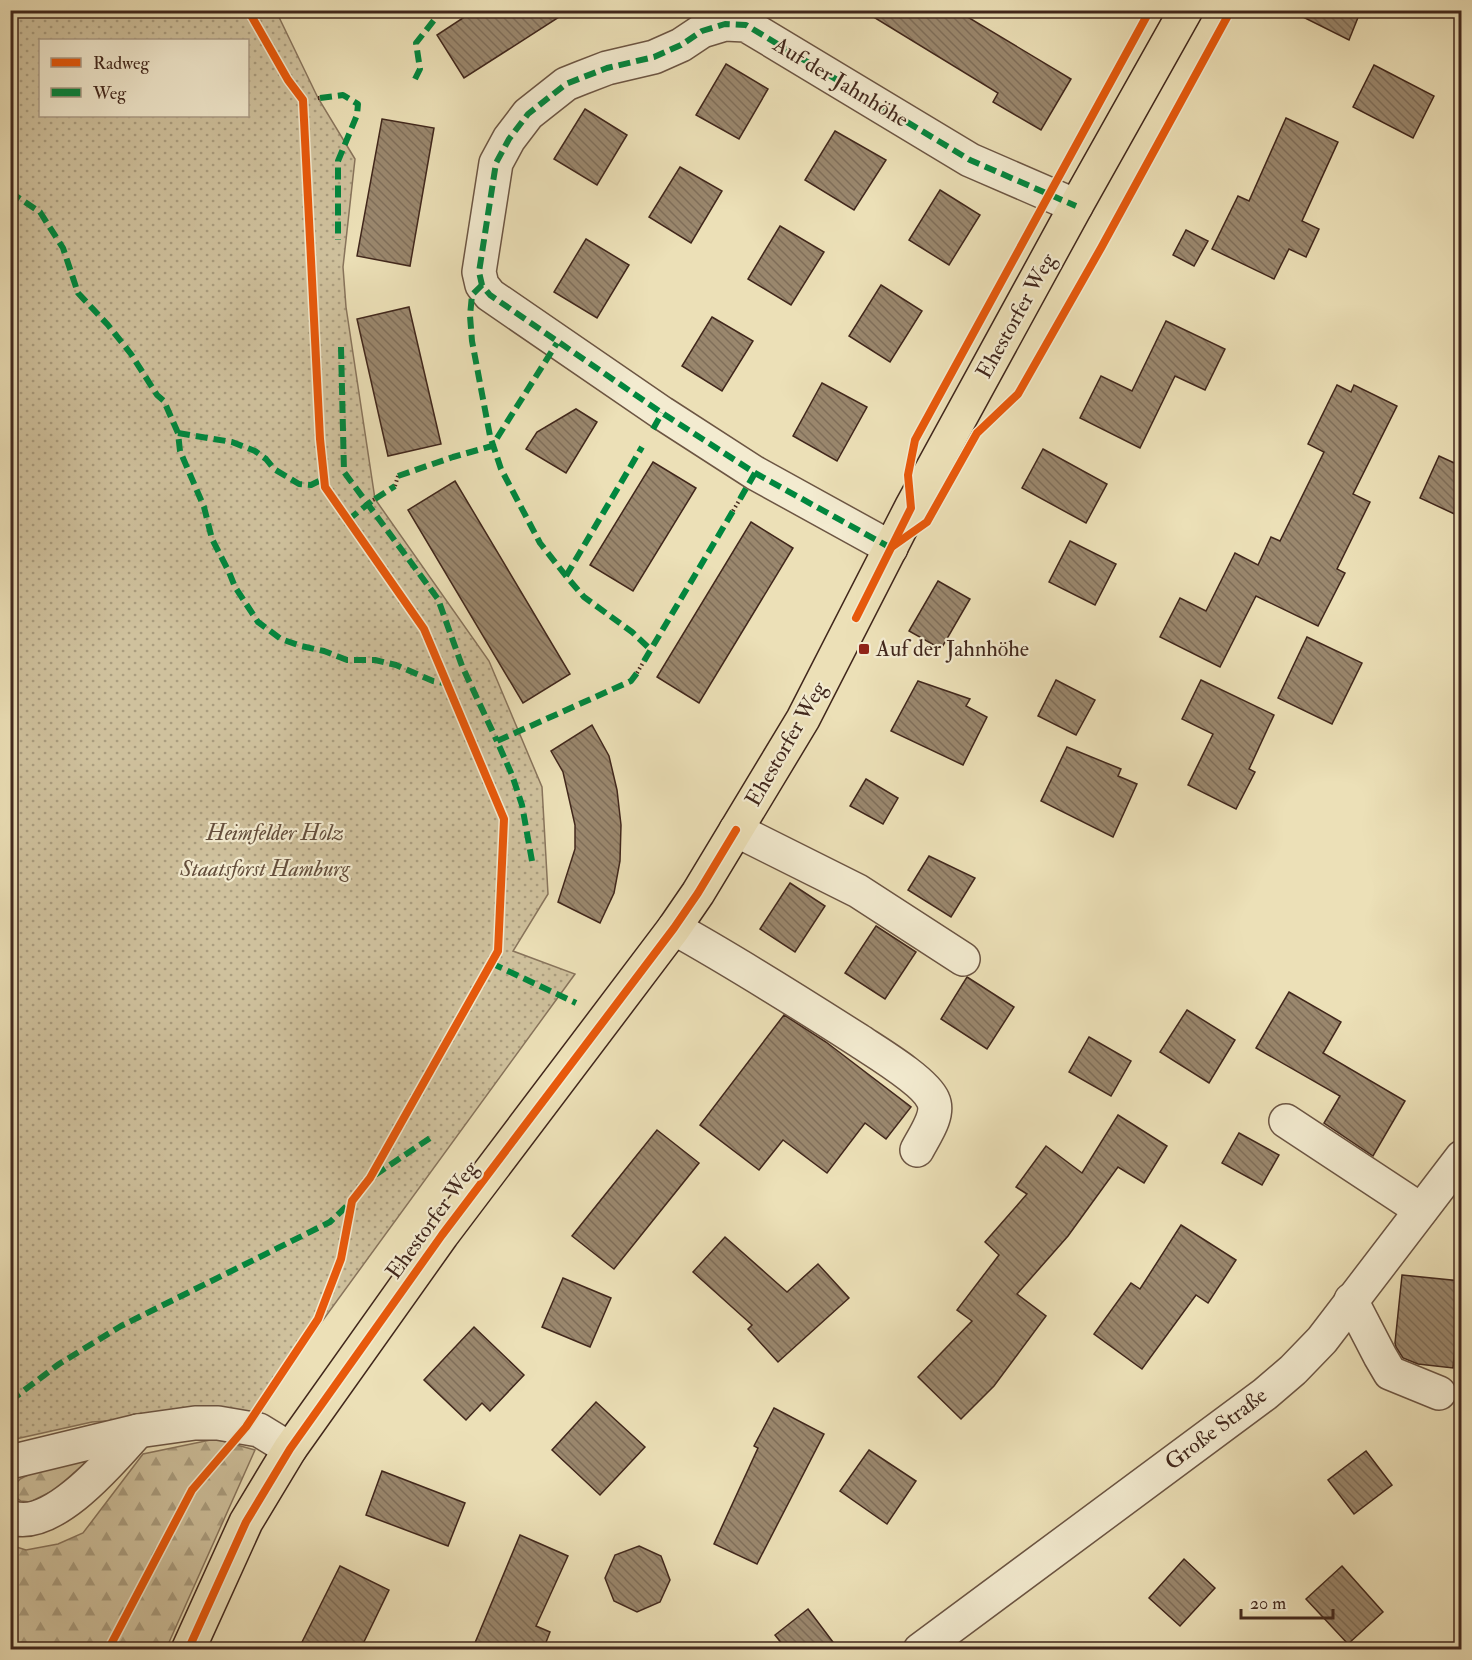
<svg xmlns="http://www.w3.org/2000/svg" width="1472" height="1660" viewBox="0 0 1472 1660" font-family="'IM FELL Double Pica',serif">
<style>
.forest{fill:url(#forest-firs);stroke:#88745c;stroke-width:1.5}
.park{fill:url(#park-dots);stroke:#88745c;stroke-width:1.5;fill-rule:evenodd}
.building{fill:url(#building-back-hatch);stroke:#41271c;stroke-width:1.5}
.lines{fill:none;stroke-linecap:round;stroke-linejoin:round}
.minor-casing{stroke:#6c5543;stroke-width:36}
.major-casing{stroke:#41271c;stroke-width:36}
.path{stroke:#41271c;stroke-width:4;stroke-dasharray:1.5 3;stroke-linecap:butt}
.minor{stroke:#f3ebd0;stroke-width:33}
.major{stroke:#ece0b7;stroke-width:33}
.quiet{stroke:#00873e;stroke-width:6;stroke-dasharray:12 6;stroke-linecap:butt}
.cycleway-casing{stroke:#f3ebd0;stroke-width:11}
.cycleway{stroke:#e8590c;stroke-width:8}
.poi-dot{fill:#8f2418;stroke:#f3ebd0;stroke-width:2}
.labels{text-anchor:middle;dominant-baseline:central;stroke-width:4.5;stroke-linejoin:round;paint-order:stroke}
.street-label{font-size:22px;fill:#41271c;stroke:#f3ebd0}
.poi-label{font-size:22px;fill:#41271c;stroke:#f3ebd0;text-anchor:start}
.park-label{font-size:22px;font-style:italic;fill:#644e3c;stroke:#f3ebd0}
</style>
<defs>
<pattern id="forest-firs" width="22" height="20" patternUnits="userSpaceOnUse" patternTransform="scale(1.5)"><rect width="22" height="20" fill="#cfc19d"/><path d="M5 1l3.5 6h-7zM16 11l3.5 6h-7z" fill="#aa9d7f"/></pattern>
<pattern id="park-dots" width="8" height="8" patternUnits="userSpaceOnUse" patternTransform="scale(1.5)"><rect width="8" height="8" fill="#cfc19d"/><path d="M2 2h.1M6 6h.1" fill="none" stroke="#aa9d7f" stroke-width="1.8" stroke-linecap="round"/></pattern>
<pattern id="building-back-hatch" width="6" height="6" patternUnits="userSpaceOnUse" patternTransform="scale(1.5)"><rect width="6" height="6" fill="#9a876d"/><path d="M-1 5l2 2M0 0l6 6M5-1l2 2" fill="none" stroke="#7f6e59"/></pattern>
</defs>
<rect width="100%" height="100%" fill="#ece0b7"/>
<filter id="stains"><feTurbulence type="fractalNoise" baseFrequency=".00333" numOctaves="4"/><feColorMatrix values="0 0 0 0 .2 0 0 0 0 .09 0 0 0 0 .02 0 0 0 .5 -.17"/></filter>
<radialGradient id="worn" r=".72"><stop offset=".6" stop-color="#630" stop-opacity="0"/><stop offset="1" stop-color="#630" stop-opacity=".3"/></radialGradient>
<!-- forest -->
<g class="forest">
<path d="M215,1439L255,1450L166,1649H11L10,1545L26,1550L58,1544L83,1533L143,1454Z"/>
<path d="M66,1456L81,1457L86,1466L79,1478L30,1502L21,1501L14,1496V1486L20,1479Z"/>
</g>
<!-- park -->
<path class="park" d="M10,11H276L318,98L355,159L343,267L346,307L375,499L489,661L542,787L548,894L513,951L575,974L264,1401L259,1430L220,1413L92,1422L11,1440ZM40,40H248V116H40Z"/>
<!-- building -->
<g class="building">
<path d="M475,10H570L464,78L437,35Z"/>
<path d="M862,10H956L1071,79L1041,130L993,102L998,93Z"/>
<path d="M1289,10H1361L1349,40Z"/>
<path d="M726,64L768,89L739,139L696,115Z"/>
<path d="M1374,65L1434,96L1413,138L1353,107Z"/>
<path d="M585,109L627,135L597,185L554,159Z"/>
<path d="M1286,118L1338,142L1302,221L1319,229L1306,257L1289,249L1274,279L1212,249L1238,196L1249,201Z"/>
<path d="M382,119L434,128L410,266L357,256Z"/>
<path d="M835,131L886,160L854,210L805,180Z"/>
<path d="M680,167L722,191L691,243L649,217Z"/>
<path d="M940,190L980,215L949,265L909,240Z"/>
<path d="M780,226L824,252L791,305L748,279Z"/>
<path d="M1186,230L1208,241L1194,266L1173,255Z"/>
<path d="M586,239L629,265L597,318L554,292Z"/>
<path d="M881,285L922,311L890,362L849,336Z"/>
<path d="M409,307L441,444L388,456L357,319Z"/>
<path d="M712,317L753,341L722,391L682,366Z"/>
<path d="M1166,321L1225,349L1205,390L1175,376L1140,448L1080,418L1101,376L1132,391Z"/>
<path d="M822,383L867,407L837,461L793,436Z"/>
<path d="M1337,385L1351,392L1354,385L1397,406L1353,494L1370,502L1337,569L1345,573L1318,626L1256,596L1220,667L1160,637L1180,598L1206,611L1235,553L1258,565L1271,537L1280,541L1324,452L1308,444Z"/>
<path d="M576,409L597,422L566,473L526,449L537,432Z"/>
<path d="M1043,449L1107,484L1086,523L1022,488Z"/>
<path d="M1439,456L1461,466V517L1420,498Z"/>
<path d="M653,462L696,488L633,591L590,565Z"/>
<path d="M455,481L570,674L523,703L408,510Z"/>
<path d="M751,522L793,548L699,703L657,677Z"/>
<path d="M1070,541L1116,564L1095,605L1049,582Z"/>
<path d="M938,581L970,599L941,649L909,631Z"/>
<path d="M1307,637L1362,663L1332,724L1278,698Z"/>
<path d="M1056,680L1095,700L1076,735L1038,716Z"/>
<path d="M1201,680L1274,715L1249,769L1255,772L1236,809L1188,785L1213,734L1182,719Z"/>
<path d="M918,681L970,699L966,706L987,717L963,765L891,731Z"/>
<path d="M592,725L609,756L617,790L621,825L620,861L614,893L600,923L558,902L575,849V825L563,772L551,751Z"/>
<path d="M1067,747L1121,769L1118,776L1137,784L1113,837L1041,801Z"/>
<path d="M866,779L898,798L883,824L850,806Z"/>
<path d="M929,856L975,878L951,917L908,890Z"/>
<path d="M790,883L825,906L795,952L760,929Z"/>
<path d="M876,926L916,952L885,999L845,973Z"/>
<path d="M967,977L1014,1007L987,1049L941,1019Z"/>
<path d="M1289,992L1341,1022L1323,1053L1405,1101L1373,1156L1324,1123L1340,1096L1256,1048Z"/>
<path d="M1187,1010L1235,1040L1209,1083L1160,1052Z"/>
<path d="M784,1015L826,1042L911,1107L886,1139L865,1123L827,1173L783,1140L759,1170L700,1125Z"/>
<path d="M1089,1037L1131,1061L1111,1096L1069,1072Z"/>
<path d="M1118,1115L1167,1146L1144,1183L1118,1167L1068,1236L1017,1294L1046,1316L994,1386L961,1419L918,1377L972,1321L957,1310L999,1255L985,1242L1027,1194L1016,1187L1046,1146L1082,1173Z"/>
<path d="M657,1130L699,1163L614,1269L572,1236Z"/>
<path d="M1239,1133L1279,1155L1262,1185L1222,1163Z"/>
<path d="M1181,1225L1236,1260L1208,1303L1196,1295L1142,1369L1094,1334L1131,1283L1140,1289Z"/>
<path d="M725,1237L787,1292L818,1264L849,1298L778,1362L748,1329L752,1325L693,1272Z"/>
<path d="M1402,1275L1461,1281L1453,1368L1418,1364L1403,1358L1396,1347L1395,1343Z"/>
<path d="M563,1278L611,1298L590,1347L542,1327Z"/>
<path d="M474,1327L524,1375L490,1411L482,1403L466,1420L424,1380Z"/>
<path d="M596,1402L645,1447L600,1495L552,1450Z"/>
<path d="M774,1408L824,1434L757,1564L714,1544L758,1448L754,1446Z"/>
<path d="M869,1450L916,1481L887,1524L840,1491Z"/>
<path d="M1366,1451L1392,1485L1354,1514L1328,1480Z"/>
<path d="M382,1471L465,1503L448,1546L366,1515Z"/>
<path d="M520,1535L568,1556L536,1626L550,1632L543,1650H472Z"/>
<path d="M639,1546L661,1556L670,1580L660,1602L637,1612L614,1601L605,1578L615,1555Z"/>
<path d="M1184,1559L1215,1588L1180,1626L1149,1598Z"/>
<path d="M340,1566L389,1590L360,1650H298Z"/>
<path d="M1342,1566L1383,1612L1348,1644L1306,1599Z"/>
<path d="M808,1609L839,1650H787L775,1635Z"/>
</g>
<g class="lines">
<defs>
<g id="minor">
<path d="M891,548L755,473L662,413L490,295L482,285L479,272L496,163L509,139L528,114L566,84L581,78L607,68L654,57L681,45L702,31L725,24L746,25L970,160L1076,206"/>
<path d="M736,830L858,891L963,959"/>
<path d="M674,928C737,963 797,1001 858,1040C876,1052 925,1081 933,1100C940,1115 924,1136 917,1150"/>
<path d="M1286,1121L1421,1210"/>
<path d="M1351,1300L1380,1356L1390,1373L1439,1393"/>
<path d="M10,1462L138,1431L195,1423H218L259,1430L290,1449"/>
<path d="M10,1517C51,1534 113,1459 138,1431"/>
<path d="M920,1650L1265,1394L1293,1370L1322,1340L1462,1157"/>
</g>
<path id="major" d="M188,1650L246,1522L290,1449L442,1235L674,928L698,893L803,719L911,508L1076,206L1186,10"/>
</defs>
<!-- minor casing -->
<use href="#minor" class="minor-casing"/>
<!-- major casing -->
<use href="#major" class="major-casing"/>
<!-- path -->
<g class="path">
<path d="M318,98H320"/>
<path d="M395,486L398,476"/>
<path d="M373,500L375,499"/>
<path d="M733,511L740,499"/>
<path d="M637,673L644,661"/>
</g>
<!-- minor -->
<use href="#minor" class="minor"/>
<!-- major -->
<use href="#major" class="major"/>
<!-- quiet -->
<g class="quiet">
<path d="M415,79L420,69L416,43L442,10"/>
<path d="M320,98L343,95L358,104L357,115L338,161V240"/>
<path d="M10,192L40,212L63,248L78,293L108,325L131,354L157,395L164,401L178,433L180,451L204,507L212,539L229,572L235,587L258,622L281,639L301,646L324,651L347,660H375L396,665L433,681L449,684"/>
<path d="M482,285L472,295L470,316L472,341L490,436L501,469L540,543L566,576L584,597L632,632L651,650"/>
<path d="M341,347L344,472L438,599L462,666L497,741"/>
<path d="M653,429L662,413"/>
<path d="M178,433L232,442L255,451L266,459L274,469L299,484L311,485L323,479"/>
<path d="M398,476L453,457L492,446L557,343"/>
<path d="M375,499L395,486"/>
<path d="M740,499L755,473"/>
<path d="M348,520L373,500"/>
<path d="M891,548L755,473L662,413L490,295L482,285L479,272L496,163L509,139L528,114L566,84L581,78L607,68L654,57L681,45L702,31L725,24L746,25L970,160L1076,206"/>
<path d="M566,576L642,447"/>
<path d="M644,661L733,511"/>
<path d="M532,861L522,805L512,775L497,741L631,681L637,673"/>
<path d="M491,963L576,1003"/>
<path d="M375,1175L433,1136"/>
<path d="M10,1401L59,1364L121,1326L330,1222L351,1202"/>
</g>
<defs>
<g id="cycleway">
<path d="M893,546L927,522L977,433L1018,394L1101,248L1231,10"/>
<path d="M856,618L911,508L908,475L915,440L1150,10"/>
<path d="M108,1650L192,1490L246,1427L318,1319L341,1259L352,1201L370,1178L498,951L504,819L424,629L325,487L320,439L303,100L288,80L248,10"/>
<path d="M188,1650L246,1522L290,1449L442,1235L674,928L698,893L736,830"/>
</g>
</defs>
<!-- cycleway casing -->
<use href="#cycleway" class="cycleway-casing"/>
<!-- cycleway -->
<use href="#cycleway" class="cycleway"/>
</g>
<!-- markers -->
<rect class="poi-dot" x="858" y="643" width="12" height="12" rx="3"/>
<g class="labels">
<!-- street labels -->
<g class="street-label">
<text transform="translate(841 82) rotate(31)">Auf der Jahnhöhe</text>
<text transform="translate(1016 316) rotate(-61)">Ehestorfer Weg</text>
<text transform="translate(786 744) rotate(-60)">Ehestorfer Weg</text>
<text transform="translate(432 1220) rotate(-54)">Ehestorfer Weg</text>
<text transform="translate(1216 1429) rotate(-37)">Große Straße</text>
</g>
<!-- poi labels -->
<g class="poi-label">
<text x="876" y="649">Auf der Jahnhöhe</text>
</g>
<!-- park labels -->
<g class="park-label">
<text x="275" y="833">Heimfelder Holz</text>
<text x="265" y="869">Staatsforst Hamburg</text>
</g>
</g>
<!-- margin -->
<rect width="1472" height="1660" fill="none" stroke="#ece0b7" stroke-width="36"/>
<rect x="12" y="12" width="1448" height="1636" fill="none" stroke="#41271c" stroke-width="3"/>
<rect x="18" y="18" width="1436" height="1624" fill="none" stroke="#41271c" stroke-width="1.5"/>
<!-- legend -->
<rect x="39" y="39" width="210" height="78" fill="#f3ebd0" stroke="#ac9d88" stroke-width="1.5"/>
<rect x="51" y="58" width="30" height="9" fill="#e8590c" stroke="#ac9d88" stroke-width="1.5"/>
<text x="93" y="69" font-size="18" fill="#41271c">Radweg</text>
<rect x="51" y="88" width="30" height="9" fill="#00873e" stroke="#ac9d88" stroke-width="1.5"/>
<text x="93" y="99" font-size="18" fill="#41271c">Weg</text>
<!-- scale -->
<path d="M1241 1609v9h92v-9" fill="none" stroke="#41271c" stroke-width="3"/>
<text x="1250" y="1609" font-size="18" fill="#41271c" stroke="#f3ebd0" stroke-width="4.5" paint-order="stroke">20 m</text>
<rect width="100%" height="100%" filter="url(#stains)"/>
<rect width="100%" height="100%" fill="url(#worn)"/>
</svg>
